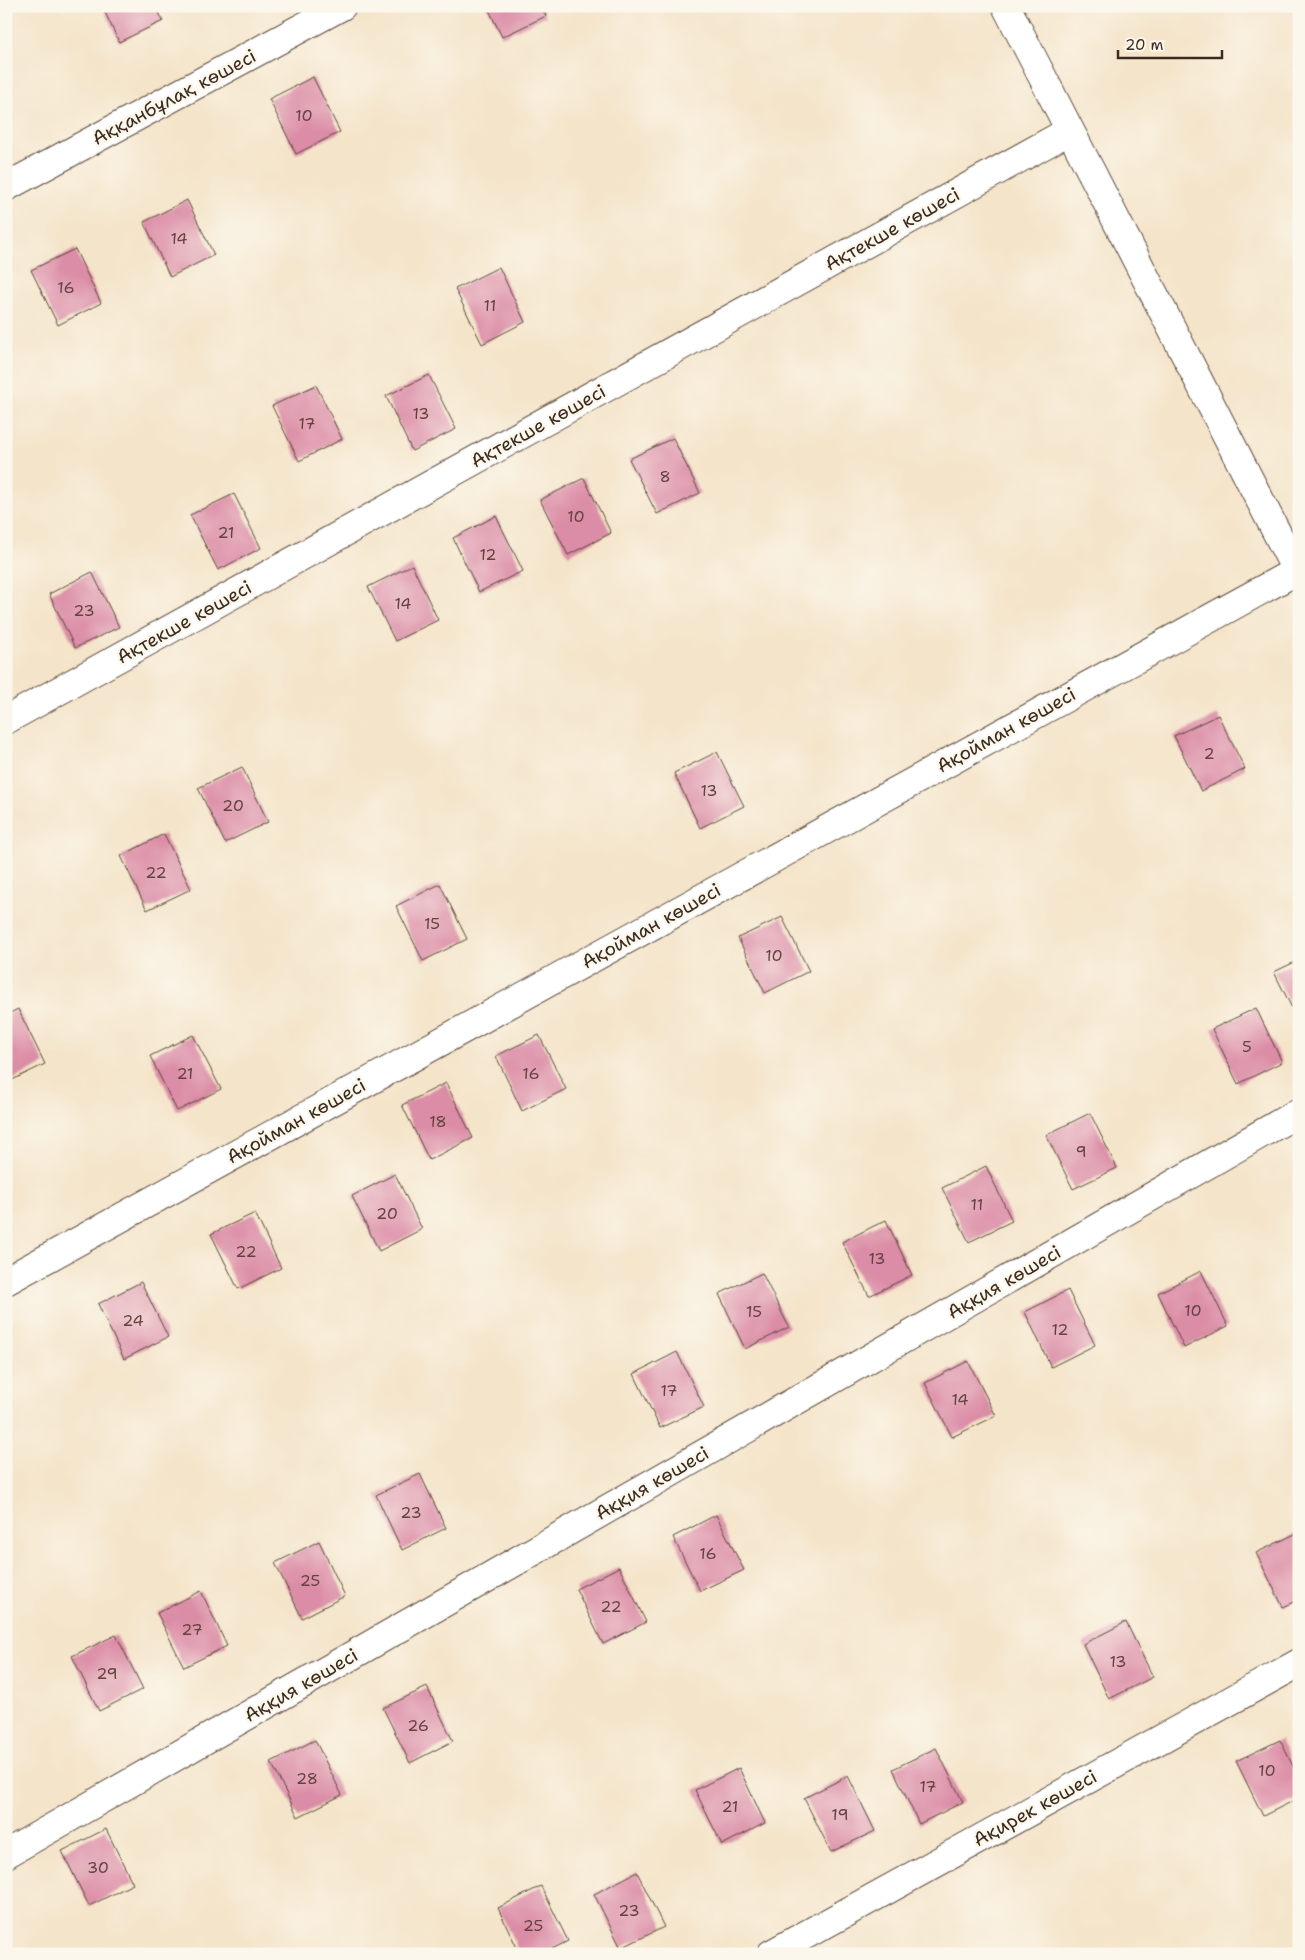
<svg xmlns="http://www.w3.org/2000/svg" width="1305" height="1960" viewBox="0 0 1305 1960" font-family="'Shantell Sans',sans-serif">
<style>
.building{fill:#db8ca6}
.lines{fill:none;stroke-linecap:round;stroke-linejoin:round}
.minor-casing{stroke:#574638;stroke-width:30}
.minor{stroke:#fff;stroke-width:28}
.labels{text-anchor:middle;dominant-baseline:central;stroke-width:5;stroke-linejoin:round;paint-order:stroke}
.number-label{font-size:16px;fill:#634240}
.street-label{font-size:19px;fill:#3b2a1e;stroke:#fbf7ec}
</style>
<rect width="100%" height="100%" fill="#fbf7ec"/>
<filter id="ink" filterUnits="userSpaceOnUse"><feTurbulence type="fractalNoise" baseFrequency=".02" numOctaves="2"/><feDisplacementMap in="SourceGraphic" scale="10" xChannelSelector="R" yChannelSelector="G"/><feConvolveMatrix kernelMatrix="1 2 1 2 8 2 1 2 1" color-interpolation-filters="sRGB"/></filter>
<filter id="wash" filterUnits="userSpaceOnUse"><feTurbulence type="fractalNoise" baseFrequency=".0096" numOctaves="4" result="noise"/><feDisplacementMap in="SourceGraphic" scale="20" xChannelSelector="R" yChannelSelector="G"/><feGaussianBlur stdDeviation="1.12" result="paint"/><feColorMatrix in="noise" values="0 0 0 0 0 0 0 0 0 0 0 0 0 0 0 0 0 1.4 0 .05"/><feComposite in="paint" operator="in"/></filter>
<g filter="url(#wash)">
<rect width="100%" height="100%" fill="#f4e4c9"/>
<g id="blocks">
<!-- building -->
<g class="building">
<path d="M102,6H156L163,21L119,42Z"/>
<path d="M487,6H541L546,16L502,37Z"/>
<path d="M313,77L340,132L296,154L269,99Z"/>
<path d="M187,200L214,255L170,277L144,222Z"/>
<path d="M75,249L101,303L58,325L31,270Z"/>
<path d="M499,267L525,322L482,344L455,289Z"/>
<path d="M429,375L456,429L412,451L386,396Z"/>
<path d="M316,385L342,439L299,461L272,406Z"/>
<path d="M673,438L700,493L657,514L629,459Z"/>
<path d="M584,478L611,533L568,555L540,500Z"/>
<path d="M234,494L261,548L218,570L190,515Z"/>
<path d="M496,516L523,571L479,592L453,538Z"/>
<path d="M412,565L438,620L395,641L368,587Z"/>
<path d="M92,572L119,627L75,648L49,594Z"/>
<path d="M1218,715L1245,769L1201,791L1174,736Z"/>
<path d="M717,752L744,806L700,828L674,773Z"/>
<path d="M242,767L268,822L225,843L198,788Z"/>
<path d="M164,834L191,889L147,910L121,856Z"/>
<path d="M440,884L467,939L423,961L396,906Z"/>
<path d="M782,917L809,971L765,993L738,938Z"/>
<path d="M1299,960V1022L1274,972Z"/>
<path d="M1256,1008L1282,1062L1238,1084L1212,1029Z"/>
<path d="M18,1009L45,1064L6,1083V1015Z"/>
<path d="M193,1035L221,1089L177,1111L150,1056Z"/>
<path d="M539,1035L566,1089L522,1111L496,1056Z"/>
<path d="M446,1083L473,1138L429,1160L402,1105Z"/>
<path d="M1090,1113L1117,1168L1073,1189L1046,1135Z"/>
<path d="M986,1166L1012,1221L969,1242L942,1188Z"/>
<path d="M395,1174L422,1229L379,1251L352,1196Z"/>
<path d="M255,1213L281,1268L238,1289L211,1234Z"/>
<path d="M886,1220L912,1275L869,1296L842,1242Z"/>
<path d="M1201,1271L1228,1326L1184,1348L1158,1293Z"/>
<path d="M762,1273L789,1327L745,1349L719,1294Z"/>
<path d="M141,1282L168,1337L124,1359L98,1304Z"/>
<path d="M1068,1290L1095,1345L1051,1367L1025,1312Z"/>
<path d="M677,1352L704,1407L660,1428L634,1374Z"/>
<path d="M968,1361L996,1416L952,1437L925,1383Z"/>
<path d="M420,1474L446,1528L402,1550L376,1495Z"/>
<path d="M716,1515L744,1570L700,1591L673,1537Z"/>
<path d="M1299,1532V1600L1283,1607L1256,1553Z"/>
<path d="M319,1541L345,1596L302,1618L275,1563Z"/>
<path d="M619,1567L646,1622L603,1644L576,1589Z"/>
<path d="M201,1591L227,1646L184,1667L157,1613Z"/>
<path d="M1126,1622L1153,1677L1109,1699L1083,1644Z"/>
<path d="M116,1635L143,1689L99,1711L72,1656Z"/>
<path d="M427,1687L453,1741L410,1763L383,1708Z"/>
<path d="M315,1740L342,1795L298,1817L271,1762Z"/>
<path d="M1280,1740L1299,1778V1798L1263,1816L1236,1761Z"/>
<path d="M936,1748L963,1802L919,1824L893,1769Z"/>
<path d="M739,1768L765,1823L722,1845L695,1790Z"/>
<path d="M848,1776L875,1831L831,1852L804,1798Z"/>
<path d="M106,1829L133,1884L89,1906L62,1851Z"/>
<path d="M637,1872L664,1927L621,1948L594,1894Z"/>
<path d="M541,1886L568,1941L542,1954H520L498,1908Z"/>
</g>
</g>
</g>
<g filter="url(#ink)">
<use href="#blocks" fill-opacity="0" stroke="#574638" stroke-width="1"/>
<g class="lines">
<defs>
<g id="minor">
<path d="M1006,6L1299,576"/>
<path d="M6,187L342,6"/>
<path d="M6,720L1069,131"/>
<path d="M6,1281L1296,571"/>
<path d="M6,1854L1299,1112"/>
<path d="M771,1954L1299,1663"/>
</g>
</defs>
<!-- minor casing -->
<use href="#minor" class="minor-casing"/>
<!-- minor -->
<use href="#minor" class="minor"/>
</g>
</g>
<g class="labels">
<!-- number labels -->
<g class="number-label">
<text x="304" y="115">10</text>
<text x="179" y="238">14</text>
<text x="66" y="287">16</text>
<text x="490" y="305">11</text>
<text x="421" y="413">13</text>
<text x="307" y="423">17</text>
<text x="665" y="476">8</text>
<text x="576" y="516">10</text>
<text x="226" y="532">21</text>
<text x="488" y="554">12</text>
<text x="403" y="603">14</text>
<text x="84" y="610">23</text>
<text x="1209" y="753">2</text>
<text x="709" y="790">13</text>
<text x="233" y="805">20</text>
<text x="156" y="872">22</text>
<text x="432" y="923">15</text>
<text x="774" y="955">10</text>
<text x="1247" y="1046">5</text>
<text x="185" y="1073">21</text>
<text x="531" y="1073">16</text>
<text x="438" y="1121">18</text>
<text x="1081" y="1151">9</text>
<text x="977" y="1204">11</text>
<text x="387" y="1213">20</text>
<text x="246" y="1251">22</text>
<text x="877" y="1258">13</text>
<text x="1193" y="1310">10</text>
<text x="754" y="1311">15</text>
<text x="133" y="1320">24</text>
<text x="1060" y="1329">12</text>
<text x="669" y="1390">17</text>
<text x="960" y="1399">14</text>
<text x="411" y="1512">23</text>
<text x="708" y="1553">16</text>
<text x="310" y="1580">25</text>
<text x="611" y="1606">22</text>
<text x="192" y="1629">27</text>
<text x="1118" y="1661">13</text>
<text x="107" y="1673">29</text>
<text x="418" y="1725">26</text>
<text x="1267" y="1770">10</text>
<text x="307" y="1778">28</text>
<text x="928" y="1786">17</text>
<text x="730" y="1806">21</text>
<text x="840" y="1814">19</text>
<text x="98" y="1867">30</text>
<text x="629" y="1910">23</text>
<text x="533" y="1925">25</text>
</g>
<!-- street labels -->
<g class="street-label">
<text transform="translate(174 97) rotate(-28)">Аққанбұлақ көшесі</text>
<text transform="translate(892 229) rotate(-29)">Ақтекше көшесі</text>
<text transform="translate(538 426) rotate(-29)">Ақтекше көшесі</text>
<text transform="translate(184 622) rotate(-29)">Ақтекше көшесі</text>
<text transform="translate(1006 730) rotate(-29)">Ақойман көшесі</text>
<text transform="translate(651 926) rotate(-29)">Ақойман көшесі</text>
<text transform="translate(296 1121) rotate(-29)">Ақойман көшесі</text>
<text transform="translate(1004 1282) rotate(-30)">Аққия көшесі</text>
<text transform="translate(652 1483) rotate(-30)">Аққия көшесі</text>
<text transform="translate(301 1685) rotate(-30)">Аққия көшесі</text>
<text transform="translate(1035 1808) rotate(-29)">Ақирек көшесі</text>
</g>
</g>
<!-- margin -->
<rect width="1305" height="1960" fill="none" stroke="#fbf7ec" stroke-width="25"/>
<!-- scale -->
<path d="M1118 50v8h104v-8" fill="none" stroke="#3b2a1e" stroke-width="2.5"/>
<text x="1125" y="50" font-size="15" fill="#3b2a1e" stroke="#fbf7ec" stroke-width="4" paint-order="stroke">20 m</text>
</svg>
